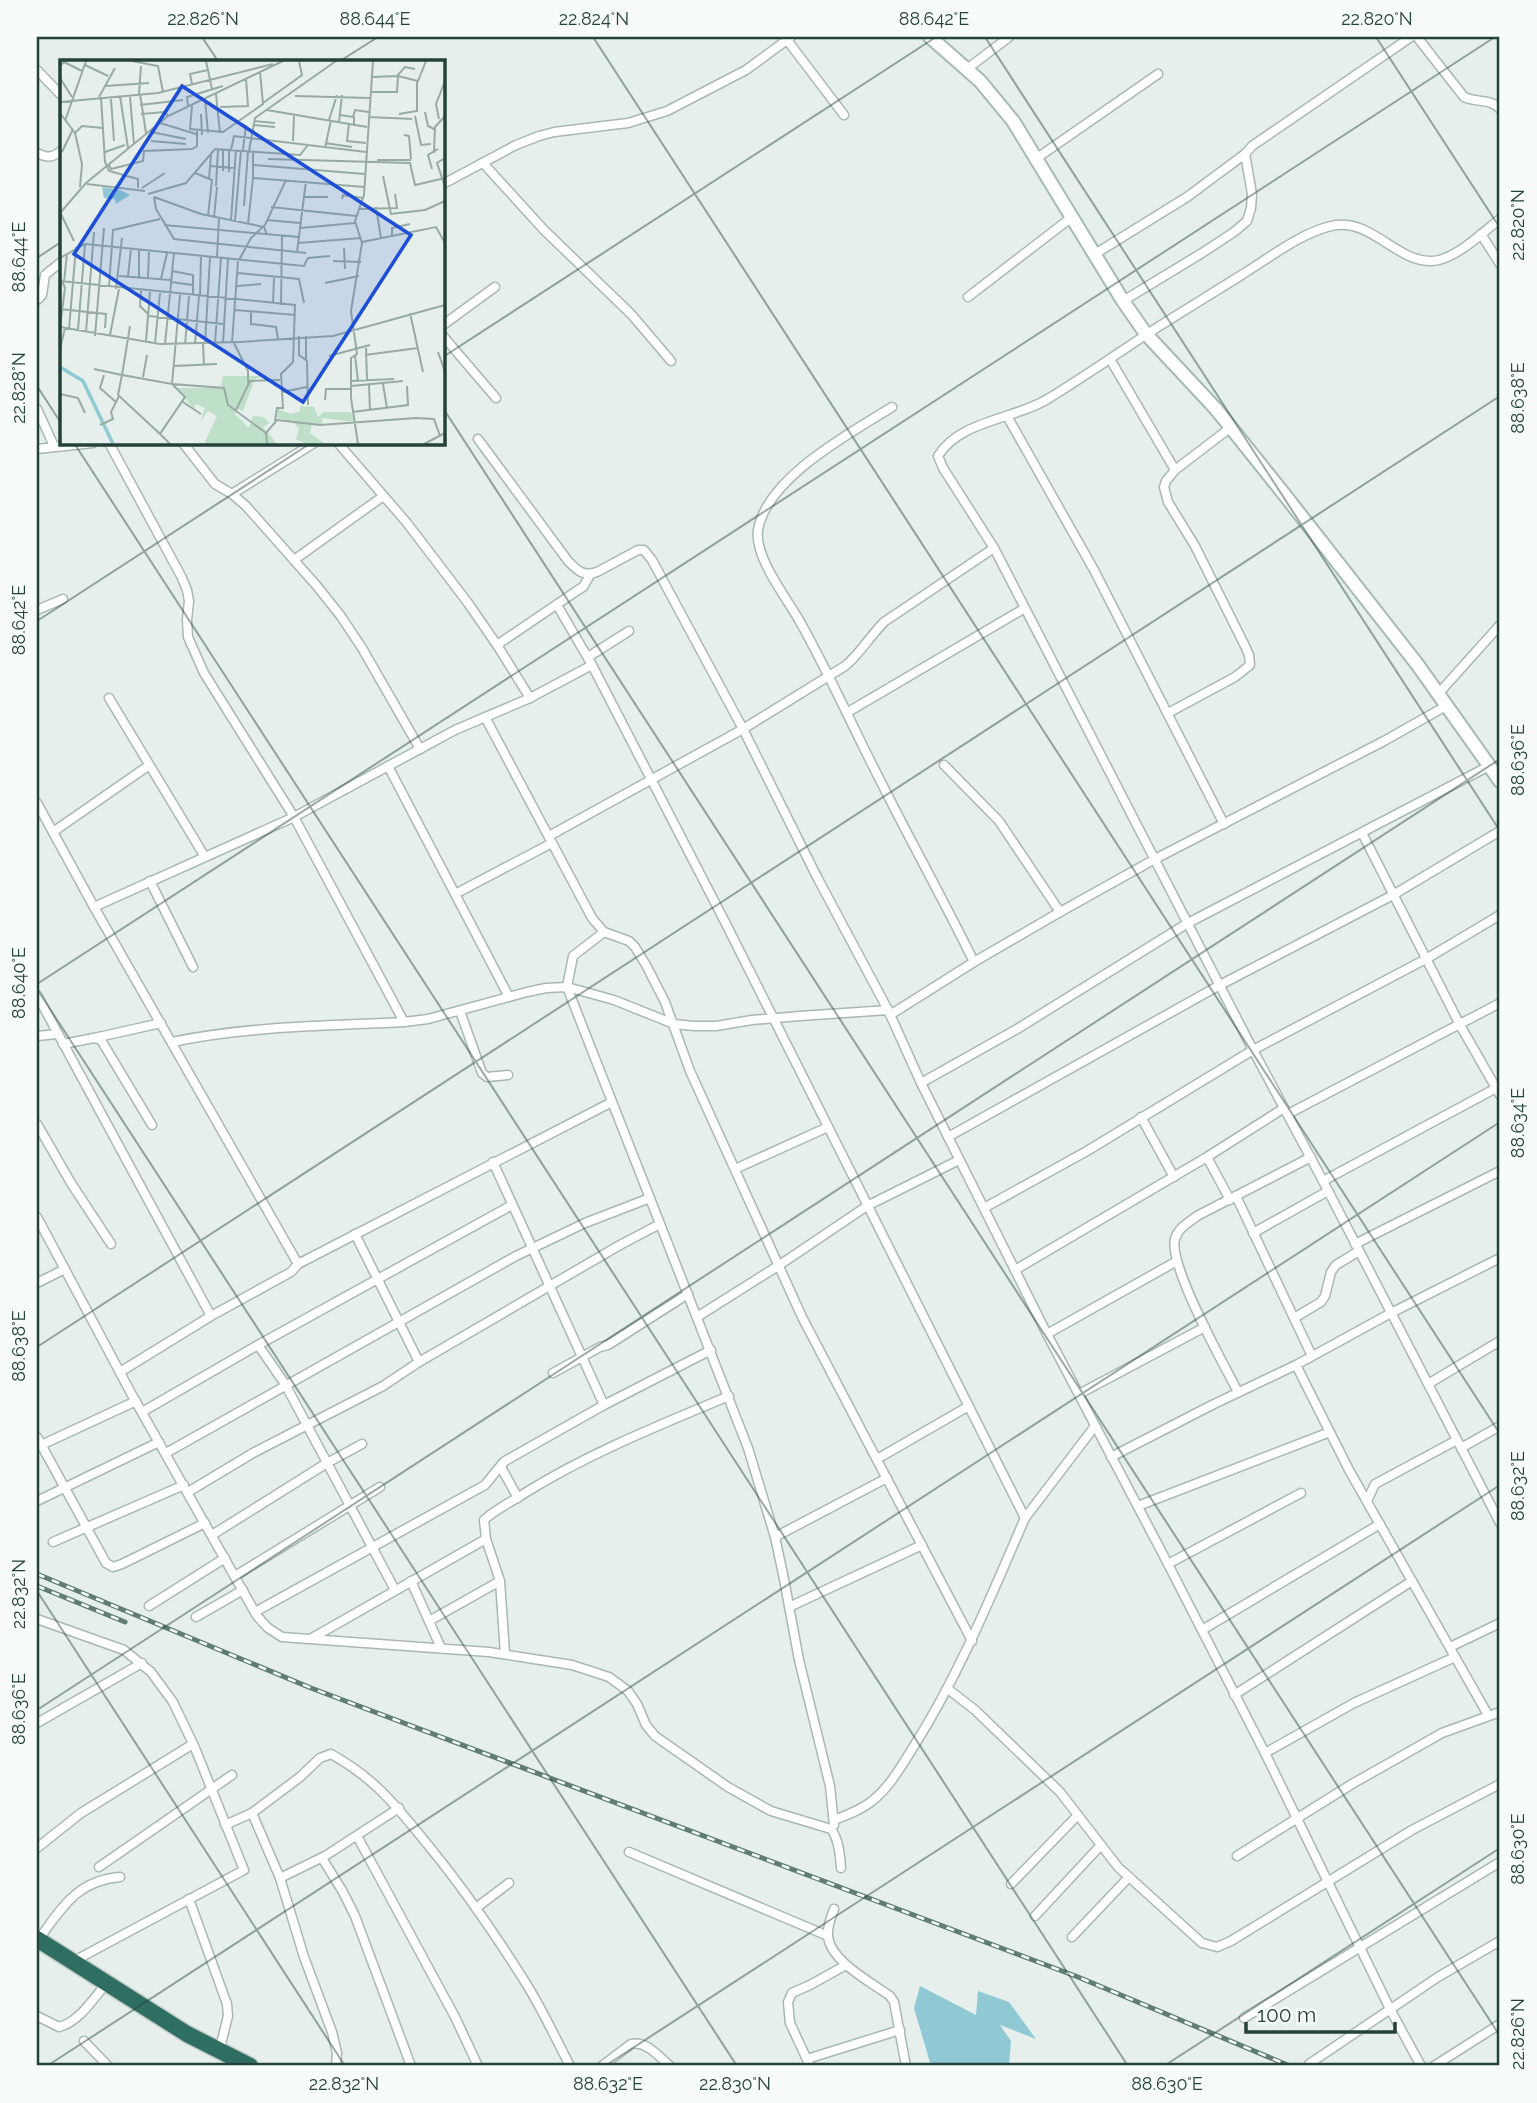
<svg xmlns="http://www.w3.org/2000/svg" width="1537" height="2103" viewBox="0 0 1537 2103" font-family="Raleway,sans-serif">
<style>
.water{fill:#8ec9d4}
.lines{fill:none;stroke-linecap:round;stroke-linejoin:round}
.street-casing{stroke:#a8b8b2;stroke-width:11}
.secondary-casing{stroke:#a4bbb3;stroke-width:16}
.highway-casing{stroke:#c2cac8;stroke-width:19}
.street{stroke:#fff;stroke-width:8}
.secondary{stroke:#fff;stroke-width:12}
.highway{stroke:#2f6f62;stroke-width:16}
.rail-casing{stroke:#5f7d75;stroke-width:5}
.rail{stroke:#f7fbf9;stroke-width:2.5;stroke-dasharray:8;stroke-linecap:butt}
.ticks{fill:none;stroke:#24423a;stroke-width:2;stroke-opacity:0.45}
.inset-river{fill:none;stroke:#8ec9d4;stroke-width:3.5}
.inset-road{fill:none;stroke:#98aaa4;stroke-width:2}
.view{fill:#1d4ed8;fill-opacity:0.15;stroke:#1d4ed8;stroke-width:3.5}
.inset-edge{fill:none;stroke:#24423a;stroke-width:3.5}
.neatline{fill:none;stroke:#24423a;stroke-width:2.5}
.ticks-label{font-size:18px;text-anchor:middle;fill:#24423a}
</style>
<rect width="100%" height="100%" fill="#e6efeb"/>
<!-- water -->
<path class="water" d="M920,1986L976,2015L978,1991L1009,2002L1036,2039L1000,2025L1011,2041L1009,2066H931L914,2008Z"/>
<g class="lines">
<defs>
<g id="street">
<path d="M1417,37L1464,97C1477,103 1490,98 1500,109"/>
<path d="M787,40L844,115"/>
<path d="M967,69L1009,37"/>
<path d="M37,70L61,95"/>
<path d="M37,153C47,158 52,158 61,151"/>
<path d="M1037,158L1158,74"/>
<path d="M483,163L544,230L631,314L671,361"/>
<path d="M443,184L516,145L539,136L554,132L628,123L667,111L746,70L791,37"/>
<path d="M1500,219C1482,233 1461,254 1439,260C1400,269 1373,216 1331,226C1301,233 1269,258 1243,274C1210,295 1176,315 1144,336C1111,358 1079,380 1046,400C1014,419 959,421 938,456L943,468L994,548L1253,1050L1323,1181L1500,1523"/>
<path d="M1481,234L1500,264"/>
<path d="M1095,254L1187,197L1245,154"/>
<path d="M968,297L1072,217"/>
<path d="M37,300L42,295L45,275L61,262"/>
<path d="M1123,301L1202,253L1234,232L1247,221L1251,208L1252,194L1245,154L1252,146L1411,37"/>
<path d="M443,325L495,287"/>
<path d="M443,336L496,398"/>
<path d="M1110,359L1175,470"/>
<path d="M892,407C851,433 767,477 758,530C754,557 786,597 799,620C829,673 853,728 881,782C911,842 944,901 974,962"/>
<path d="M37,409L54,446"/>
<path d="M1007,416L1094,570L1224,824"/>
<path d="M478,439L568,561C577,570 583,577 597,572L638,550H644L652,560L743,729L817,877L888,1010L921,1083L1047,1334L1168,1564L1265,1753L1390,2009L1421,2066"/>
<path d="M109,443L181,576L187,590L189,601L187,620L188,637L204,673L294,817L404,1022"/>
<path d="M183,443L215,484L232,494L246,506L316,585L340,615L362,648L420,749"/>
<path d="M338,443L407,523L468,603L497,645L530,698"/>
<path d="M37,449L93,443"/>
<path d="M232,494L314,443"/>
<path d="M294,560L382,497"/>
<path d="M557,605L592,665L725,922L1025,1518C991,1596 960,1673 914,1746C902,1765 890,1787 872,1801C861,1810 847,1815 834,1820"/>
<path d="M37,610L63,599"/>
<path d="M497,645L578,590L583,587L590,575"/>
<path d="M588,657L629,631"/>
<path d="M1438,694L1500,625"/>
<path d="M109,698L205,857"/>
<path d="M848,712L1025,608"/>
<path d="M1168,713L1235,677L1250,665L1249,655L1245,646L1195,546L1168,502L1164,487L1166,481L1175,470L1230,428"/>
<path d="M485,717L592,918L604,932L629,941L635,947L646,965L665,1002L690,1071L802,1317L972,1641"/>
<path d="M944,765L999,821L1060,912"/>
<path d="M388,766L509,997"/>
<path d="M37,803L94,907L298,1264L291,1272L211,1316L120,1372"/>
<path d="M53,832L148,766"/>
<path d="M1362,833L1460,1025L1500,1095"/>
<path d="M549,836L743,729L845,666C860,654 870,636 884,622L994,548"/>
<path d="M150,881L193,967"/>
<path d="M455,894L552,843"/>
<path d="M94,907L294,817L455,730L530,698L592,665"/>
<path d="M604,932L573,956L567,987L748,1448L775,1537L784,1579L799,1660L830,1786L834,1825"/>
<path d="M37,995L211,1316"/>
<path d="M460,1011L482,1073L487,1077L508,1075"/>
<path d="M890,1015L974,962L1060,912L1155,859L1384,741L1446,706"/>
<path d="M37,1036L57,1034"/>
<path d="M94,1038L161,1023"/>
<path d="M172,1042C248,1026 326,1026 404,1022L428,1019L527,992L546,988L567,987L614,1000L674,1024L694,1026H716L752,1020L800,1016L888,1010"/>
<path d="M63,1044L94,1038L101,1040L152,1125"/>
<path d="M921,1083L1017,1029L1188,923L1489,766"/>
<path d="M1288,1114L1500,1003"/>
<path d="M1141,1117L1174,1177"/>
<path d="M37,1124L71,1183L111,1244"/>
<path d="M948,1137L1220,985L1393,895L1500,831"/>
<path d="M1207,1157L1230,1200"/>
<path d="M493,1162L604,1405"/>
<path d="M735,1169L828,1127"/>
<path d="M1323,1181L1500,1086"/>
<path d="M1236,1196L1312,1356"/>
<path d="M984,1208L1087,1151L1253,1050L1426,959L1500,915"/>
<path d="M37,1217L132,1395L257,1616L268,1628L282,1637L489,1652L572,1665L609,1677L628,1691L637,1704L646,1725L655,1736L728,1787L771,1811L831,1829C839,1840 840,1855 841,1868"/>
<path d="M1253,1233L1328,1191"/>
<path d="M355,1234L419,1362"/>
<path d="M1355,1244L1500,1171"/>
<path d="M298,1264L612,1102"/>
<path d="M1015,1270L1207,1157L1284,1108"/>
<path d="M37,1283L65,1269"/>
<path d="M697,1317L778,1266L867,1206L959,1160"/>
<path d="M1294,1318L1321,1302L1325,1296L1331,1272L1336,1265L1359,1251"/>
<path d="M1047,1334L1177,1261"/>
<path d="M258,1345L285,1384L395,1590"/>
<path d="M1296,1365L1349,1470L1488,1715"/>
<path d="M553,1373L600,1347L608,1345L688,1294"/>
<path d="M1428,1384L1500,1341"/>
<path d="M1238,1392C1224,1365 1168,1265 1175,1239C1178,1228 1188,1223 1197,1216L1311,1157"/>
<path d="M1079,1394L1205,1327"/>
<path d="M142,1412L258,1345L512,1205"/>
<path d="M37,1437L106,1563L113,1567L122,1564L205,1523"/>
<path d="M37,1447L136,1401"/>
<path d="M1461,1448L1500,1426"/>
<path d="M166,1453L516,1256L585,1223L650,1198"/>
<path d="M1111,1457L1212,1405L1296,1365L1391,1313L1500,1258"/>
<path d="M877,1459L969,1406"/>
<path d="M188,1492L253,1453L383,1386L419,1362L620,1245L660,1224"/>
<path d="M518,1498L502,1469V1464L505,1461L604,1405L711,1350"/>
<path d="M37,1501L159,1442"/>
<path d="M1367,1501L1375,1484L1457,1440"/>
<path d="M1138,1506L1330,1432"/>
<path d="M1025,1518L1095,1426"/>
<path d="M212,1535L327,1463L362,1444"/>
<path d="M775,1537L887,1478"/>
<path d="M53,1542L184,1485"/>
<path d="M1168,1564L1301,1493"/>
<path d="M235,1576L380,1487"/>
<path d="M411,1581L441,1648"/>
<path d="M149,1606L225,1558"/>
<path d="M789,1607L922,1545"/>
<path d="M255,1612L485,1485L502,1464"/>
<path d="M196,1617L243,1590"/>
<path d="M37,1619L124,1650L151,1672L173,1702L195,1748L244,1870L72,1962"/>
<path d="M429,1621L500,1581"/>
<path d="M1202,1630L1380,1524"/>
<path d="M312,1638L486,1539"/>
<path d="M1450,1647L1500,1623"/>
<path d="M505,1654L500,1581L486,1539L484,1520C496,1509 511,1502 525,1493C589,1453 660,1425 729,1396"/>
<path d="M948,1689L975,1710L1060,1792L1118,1867L1202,1943L1217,1947L1231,1941L1412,1830L1500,1784"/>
<path d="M1234,1695L1412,1581"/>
<path d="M37,1723L142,1663"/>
<path d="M1265,1753L1354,1703L1455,1657"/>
<path d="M252,1813L280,1878L304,1957L332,2032L337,2053L336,2066"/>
<path d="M225,1825L252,1813L300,1777L320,1758L331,1754C376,1779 396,1806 428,1845C464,1889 497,1937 527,1985C543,2011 556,2039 570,2066"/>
<path d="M357,1836L455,2017L478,2066"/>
<path d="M37,1848L81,1813L193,1744"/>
<path d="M629,1852L828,1936"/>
<path d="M1237,1856L1352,1784L1442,1733L1500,1712"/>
<path d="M322,1858L343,1892L355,1916L411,2066"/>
<path d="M99,1867L232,1775"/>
<path d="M280,1878L325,1856L399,1808"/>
<path d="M1011,1884L1078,1815"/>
<path d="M189,1899L227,2004L228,2016L219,2052"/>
<path d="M476,1908L509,1883"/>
<path d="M834,1909C831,1917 827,1927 828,1936C830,1961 871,1982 890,1996L894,2002L906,2066"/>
<path d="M1035,1916L1101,1845"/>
<path d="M1072,1937L1129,1877"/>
<path d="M38,1940C63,1907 76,1881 120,1877"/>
<path d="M37,2016L59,2027C79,2022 93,1999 106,1984"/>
<path d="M1244,2018L1500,1862"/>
<path d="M84,2041L108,2066"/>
<path d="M807,2059L900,2030"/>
<path d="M1309,2064L1438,1977L1500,1941"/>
<path d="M602,2066L631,2044C646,2040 659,2057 670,2066"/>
<path d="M810,2066L790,2023L788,2002L792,1993L810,1985L846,1965"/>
<path d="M1434,2066L1500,2024"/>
</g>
<path id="secondary" d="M930,37L980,81L1013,121L1123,301L1146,334L1216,409L1284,494L1417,664L1500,781"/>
<path id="highway" d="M37,1939L187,2034L250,2066"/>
</defs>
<!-- street casing -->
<use href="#street" class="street-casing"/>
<!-- secondary casing -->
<use href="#secondary" class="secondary-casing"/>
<!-- highway casing -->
<use href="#highway" class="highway-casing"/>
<!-- street -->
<use href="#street" class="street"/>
<!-- secondary -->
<use href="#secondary" class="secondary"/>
<!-- highway -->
<use href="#highway" class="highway"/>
<defs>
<g id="rail">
<path d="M37,1574L311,1688L1078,1977L1290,2066"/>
<path d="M37,1586L125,1622"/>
</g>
</defs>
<!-- rail casing -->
<use href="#rail" class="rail-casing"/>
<!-- rail -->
<use href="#rail" class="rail"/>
</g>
<!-- ticks -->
<path class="ticks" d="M202,37L218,61M593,37L1500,1434M985,37L1500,831M1376,37L1500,228M340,61L378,37M37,258L61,242M443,357L936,37M37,386L61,423M443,408L1500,2036M74,443L1128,2066M37,621L311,443M37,984L1495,37M37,989L737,2066M37,1347L1500,396M37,1591L345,2066M37,1710L1500,759M47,2066L1500,1122M605,2066L1500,1485M1164,2066L1500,1848"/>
<!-- overview -->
<g transform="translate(60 60)">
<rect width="385" height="385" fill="#e6efeb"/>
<path d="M163,316H204L195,319L183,351L177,349L175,354L189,368L193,356L203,357L210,363L203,367L217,384H144L157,356L148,351L140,362L145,348L136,344L134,349L117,328H161ZM240,346L254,347L258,357L263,352H291L294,362L262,358L263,365L252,364L250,373L265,384H246L236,379L239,369L233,362L217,358L218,349L231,354L240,351Z" fill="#bfe0c8"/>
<path d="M42,127L60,130L70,135L56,144L55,139L44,138Z" fill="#8ec9d4"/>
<path class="inset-river" d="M0,307L23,321L53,384"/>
<path class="inset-road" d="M72,1L98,6L103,32M146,1L152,29M25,5L48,16M0,6L4,2L22,11M312,17L337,16L345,7L355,9M0,18L12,37M132,24L130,14L148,10M45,26L89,23M311,32H337L338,16L358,21L366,1M79,34L81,6M80,34L86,73M156,34L160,73M60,36L68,88M235,36L310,38M39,37L55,8M41,37L45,102L49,111L78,119V128M70,37L74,84M51,39L54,81M145,39L148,73M0,42L98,33L213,4M203,43L242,15L239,1M80,45L123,40M128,46L127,37L163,26M132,46L130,69L163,72L203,44L200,12M160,47L188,46L186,19M207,50L307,67M365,52L368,66L374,69M0,53L15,73L22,104L20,127M81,54L105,52L108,56M141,54L142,75M339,54L357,51V22M280,55L294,57V65M355,56L361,85L371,84M293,57L295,50L309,52M309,57L352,59M379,59L376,44L385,21M269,60L277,35M5,61L26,1M194,61L215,63M279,62L282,35M100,63L136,74M289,64L287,81L306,83M193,65L215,67M91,72L126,79M15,73L22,66L43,68M344,75L349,76L351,99M91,81L126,84M233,81L234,56M265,83L292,87M265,88L271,60M171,90L174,76L248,85M183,90L186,65M189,91L195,58L276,1M193,91V118L304,127M2,92L13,69M45,92L65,85M374,93L375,67L385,56M385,98L377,103L385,127M208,99L350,103L355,125L385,118M317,100H351M49,105L51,109L83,101L84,91L132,89L137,86V70M193,105L305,114M150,106L176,108M372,109L368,95L378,89M163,111V89M169,112V90M135,113L152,120L148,156M323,116L331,154L365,150L385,141M149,119L151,95M27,124L85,131M156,126L158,89M82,128L105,113M88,134L126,123L155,89L240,95L248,85L306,92M94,137L96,149L114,179L246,193M94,137L141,154L204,167L207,175M243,137H268M282,139L283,135L303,138M184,146L188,91M211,147L296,156M316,147L321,178M299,149L337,148L335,134M0,152L14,181M0,153L26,123L108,56L223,1M154,157L157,127M171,160L176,90M207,160L240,163M175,161L181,90M188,164L193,118M104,165L239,177M240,168L295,163M332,176V168L350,164M302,182L376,167L385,183M238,183L301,178M284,188L285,209M237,192L246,121M157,197L159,158M0,198L25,184L244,206L248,198L270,196M179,200L191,178L205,165L226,120M273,201L301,202M112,211L133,215V236M178,213L239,219L244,243M59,216L111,220M68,216L71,189M79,217V190M88,217L89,192M101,219L107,193M0,221L235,245L233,302L221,314L223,348H217L215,361M4,222L7,194M111,222L133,225M265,223L299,216M177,226L201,224M49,227L53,170L100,159M56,229L62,178M81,231L80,246L89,255M120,235L112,324L164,328L168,345L206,373L207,384M140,236L141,197M213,244L214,218M221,245L222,176M0,249L46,254L45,268M175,250L235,255M191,252V264L216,267L218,279M350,253L363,312M89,256L163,264M0,267L100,284L179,282L273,276L385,245M0,267L5,228L2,221M9,269L16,187M18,270L25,184M26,272L34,172M50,275L59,229M35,276L44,168M239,276V295L247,301L248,345M246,276V299M86,281L90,232M95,283L100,233M155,283L161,198M163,283L168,199M172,283L178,201M174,283L188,311V323M105,284L114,193M135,284L139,236M143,284L144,305M145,284L150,197M125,285L129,236M306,288L307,320M0,289L5,268M378,292L385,312M305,295L358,288M269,296L310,285M295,296L298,321M114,306L157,304M34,309L62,315L70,266M44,315L40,328L57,343M83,317L87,295M291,321L334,319M323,324L327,348M309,325L310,351M291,326L343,321M222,332L247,327M0,334L18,338L25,353M265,340L266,329H291M123,342L141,354M176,350L190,321L220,320M292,352L348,345L347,326M40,365L53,359L51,352L59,336M206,373L217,360L260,365L356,358L374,359L380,376M100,374L58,335L62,315L112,324M110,384L100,374L125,337L113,325M298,384L291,338V298L297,294L291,251L302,183L295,161L304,135L313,1M364,384L385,373"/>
<path class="view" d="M122,26L351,175L243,342L14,194Z"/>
<rect width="385" height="385" class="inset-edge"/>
</g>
<!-- border -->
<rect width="1537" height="2103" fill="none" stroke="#f7fbf9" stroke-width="77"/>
<!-- scale -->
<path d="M1246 2022v10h149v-10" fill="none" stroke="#24423a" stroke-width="3.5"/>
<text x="1257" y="2022" font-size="21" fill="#24423a" stroke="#f7fbf9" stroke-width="5" paint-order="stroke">100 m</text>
<rect x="38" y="38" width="1460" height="2026" class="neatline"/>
<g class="ticks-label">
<text x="203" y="25">22.826°N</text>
<text x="375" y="25">88.644°E</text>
<text x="594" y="25">22.824°N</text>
<text x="934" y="25">88.642°E</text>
<text x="1377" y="25">22.820°N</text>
<text transform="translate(1518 225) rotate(-90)" y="6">22.820°N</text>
<text transform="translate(19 257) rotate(-90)" y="6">88.644°E</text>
<text transform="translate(19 388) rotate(-90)" y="6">22.828°N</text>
<text transform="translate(1518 398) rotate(-90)" y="6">88.638°E</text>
<text transform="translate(19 620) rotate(-90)" y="6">88.642°E</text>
<text transform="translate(1518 760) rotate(-90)" y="6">88.636°E</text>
<text transform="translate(19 983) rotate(-90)" y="6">88.640°E</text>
<text transform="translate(1518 1123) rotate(-90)" y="6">88.634°E</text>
<text transform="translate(19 1346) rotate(-90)" y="6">88.638°E</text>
<text transform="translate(1518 1486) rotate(-90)" y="6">88.632°E</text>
<text transform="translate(19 1594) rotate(-90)" y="6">22.832°N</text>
<text transform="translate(19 1709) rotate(-90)" y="6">88.636°E</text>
<text transform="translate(1518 1849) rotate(-90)" y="6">88.630°E</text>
<text transform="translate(1518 2034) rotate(-90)" y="6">22.826°N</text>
<text x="344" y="2090">22.832°N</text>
<text x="608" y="2090">88.632°E</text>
<text x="735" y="2090">22.830°N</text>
<text x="1167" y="2090">88.630°E</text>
</g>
</svg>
